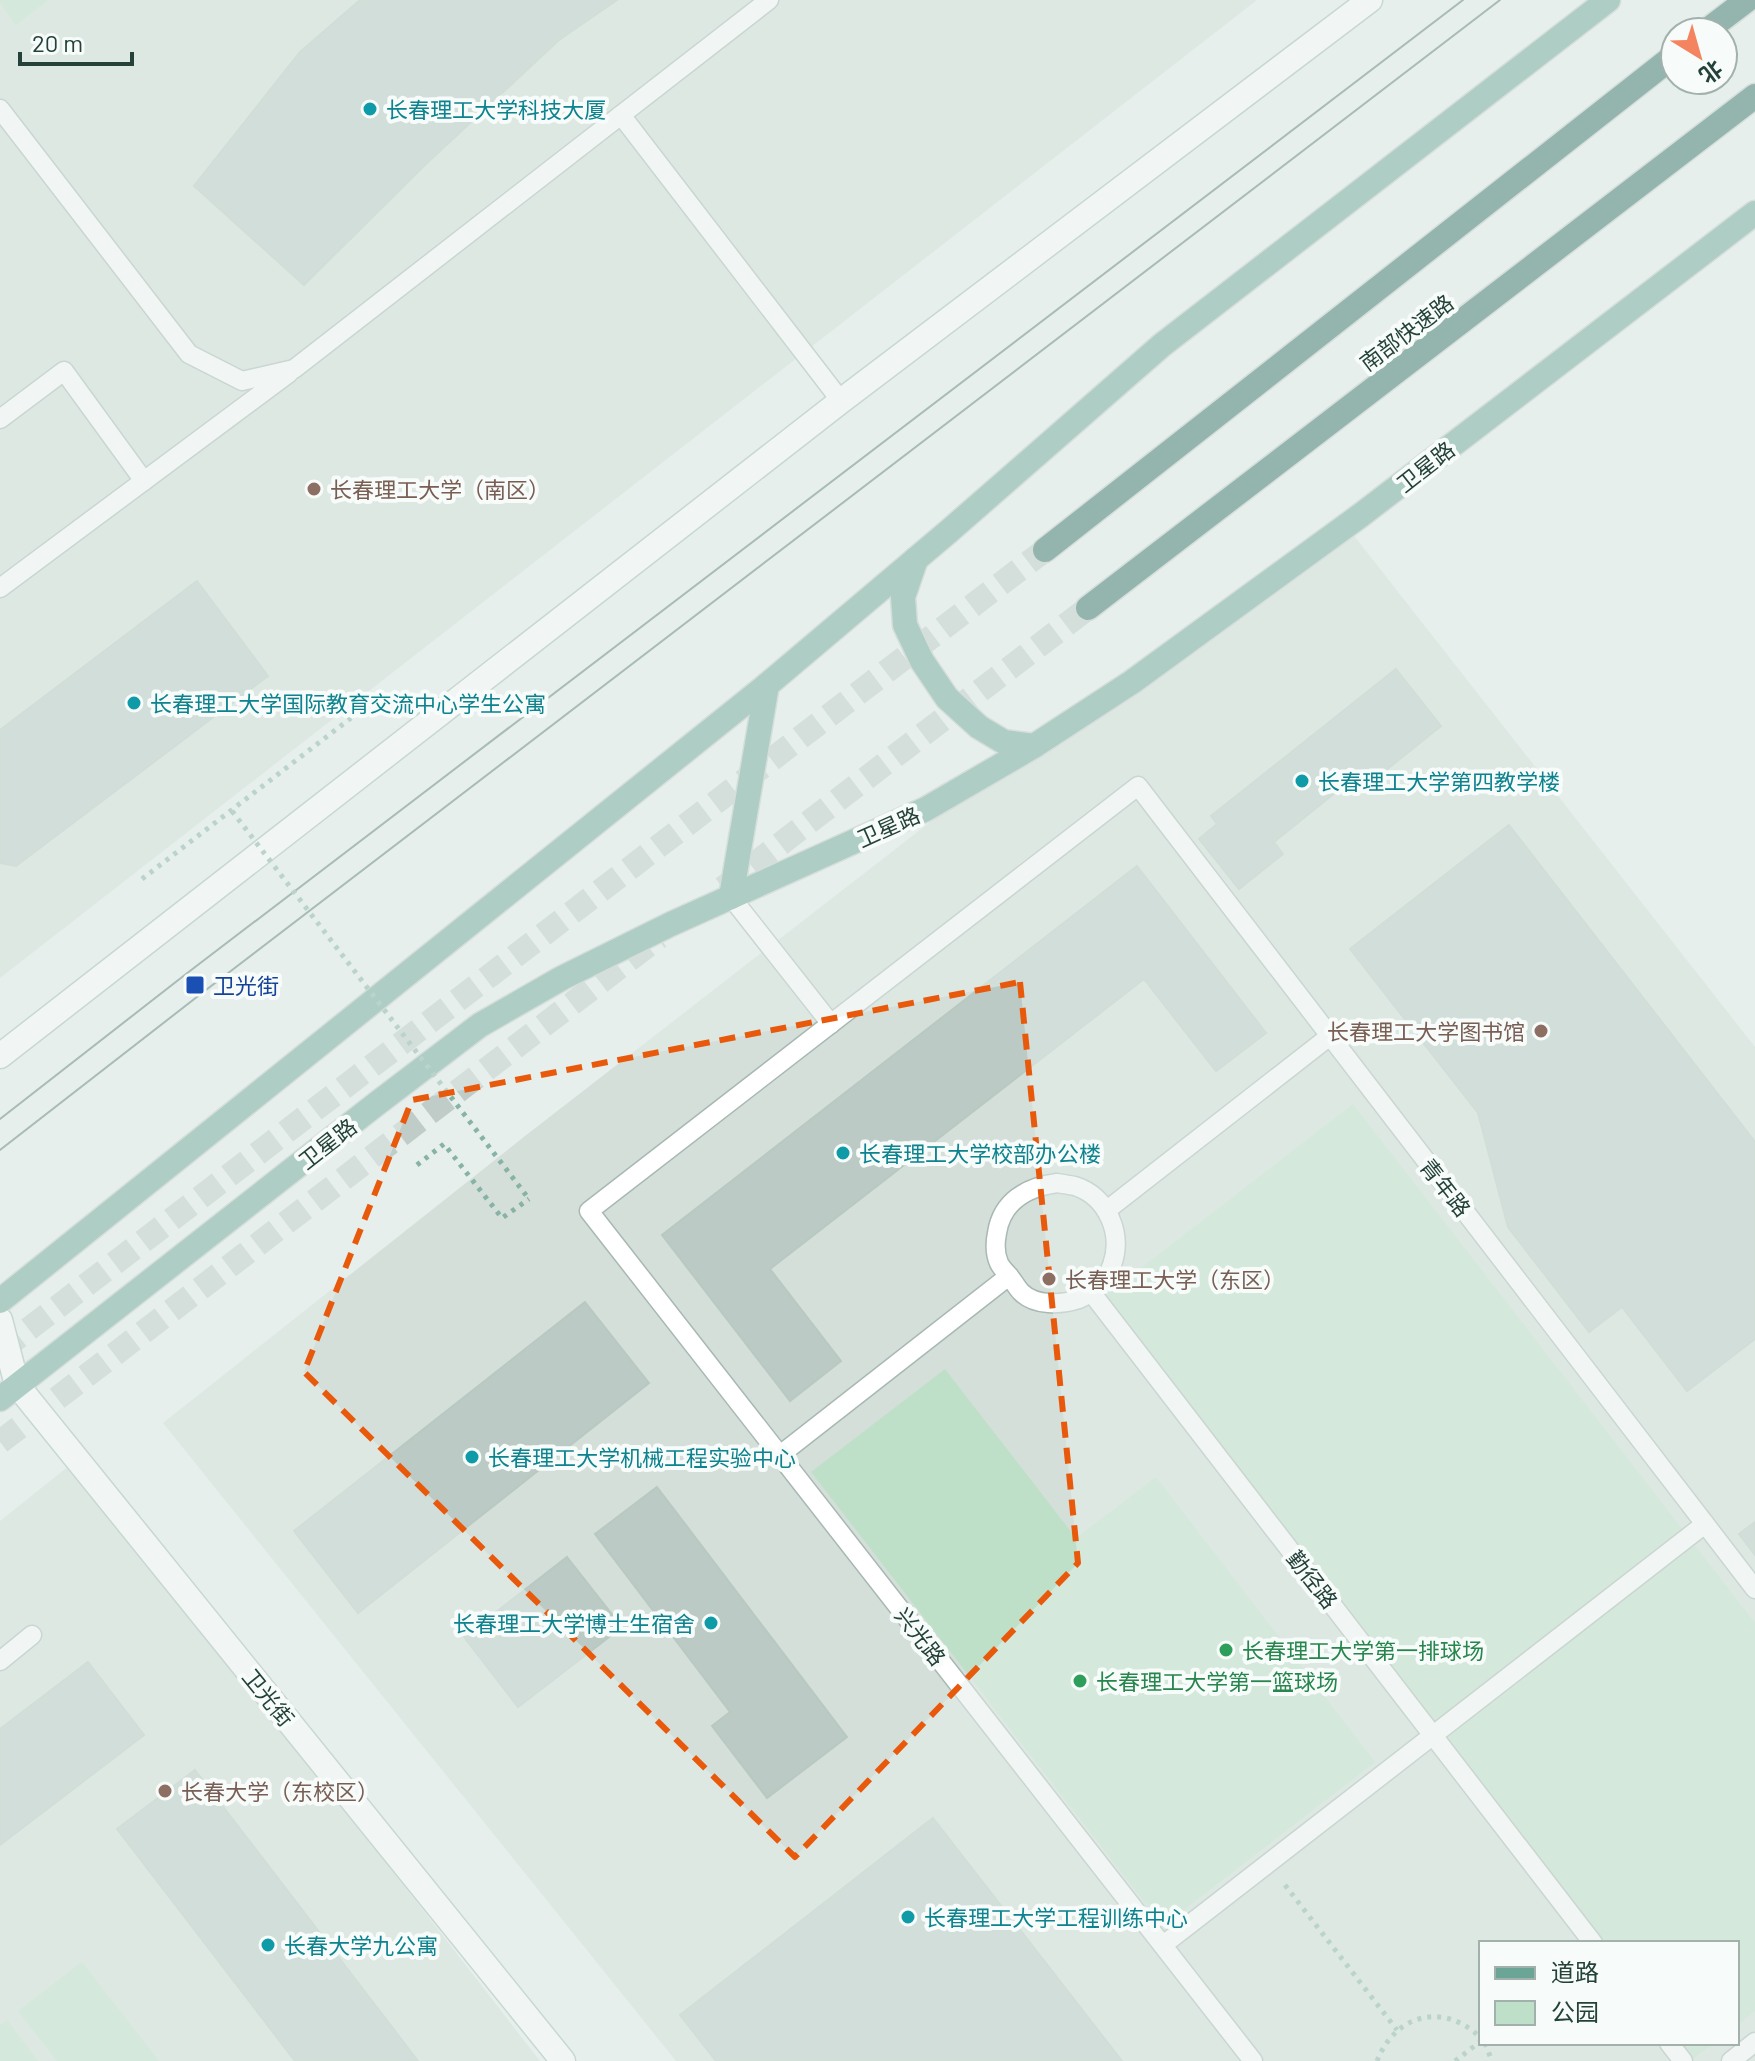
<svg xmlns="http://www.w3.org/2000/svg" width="1755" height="2061" viewBox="0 0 1755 2061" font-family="Barlow,'Noto Sans SC',sans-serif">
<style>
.built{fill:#d4dfda;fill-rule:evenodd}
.green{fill:#bfe0c8}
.building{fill:#bbcac4;stroke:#b8c9c2;stroke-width:2}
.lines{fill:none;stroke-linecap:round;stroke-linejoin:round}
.highway-tunnel{stroke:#bfccc8;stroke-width:24;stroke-dasharray:24 12;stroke-linecap:butt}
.lane-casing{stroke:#a8b8b2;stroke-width:21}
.secondary-casing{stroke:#a4bbb3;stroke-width:27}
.primary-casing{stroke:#c2cac8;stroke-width:27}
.highway-casing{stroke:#c2cac8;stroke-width:27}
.path{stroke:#86b3a5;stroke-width:5;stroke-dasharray:4 6;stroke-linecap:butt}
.lane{stroke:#fff;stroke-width:18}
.secondary{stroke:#fff;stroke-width:24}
.primary{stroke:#6aa596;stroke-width:24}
.highway{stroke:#2f6f62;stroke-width:24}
.tram{stroke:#5f7d75;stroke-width:2}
.path-bridge{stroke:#86b3a5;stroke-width:5;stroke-dasharray:4 6;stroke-linecap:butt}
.marked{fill:none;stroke:#e8590c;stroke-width:6;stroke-dasharray:16 10;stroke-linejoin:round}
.culture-dot{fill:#0f9aa8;stroke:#f7fbf9;stroke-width:3}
.education-dot{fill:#8d6e63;stroke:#f7fbf9;stroke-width:3}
.transit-dot{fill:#1a4fb4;stroke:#f7fbf9;stroke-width:3}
.leisure-dot{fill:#2e9e5b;stroke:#f7fbf9;stroke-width:3}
.labels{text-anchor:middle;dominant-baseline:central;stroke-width:8;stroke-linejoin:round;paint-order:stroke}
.culture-label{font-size:22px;fill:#0d838f;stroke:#f7fbf9;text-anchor:start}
.street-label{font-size:22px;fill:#24423a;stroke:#f7fbf9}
.education-label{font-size:22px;fill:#785e54;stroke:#f7fbf9;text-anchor:start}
.transit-label{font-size:22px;fill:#164399;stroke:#f7fbf9;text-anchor:start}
.leisure-label{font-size:22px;fill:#27864d;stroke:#f7fbf9;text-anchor:start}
</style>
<rect width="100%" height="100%" fill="#e6efeb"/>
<!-- built -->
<g class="built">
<path d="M0,0H1257L0,978Z"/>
<path d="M1344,523L1755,1047V2061H676L163,1423L525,1136L1084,703ZM1481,1943H1737V2043H1481Z"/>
<path d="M75,1461L540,2061H0V1521Z"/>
</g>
<!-- green -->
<g class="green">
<path d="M0,0H48L16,25L0,3Z"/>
<path d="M1353,1104L1755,1623V2011L1737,2025V1943H1605L1105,1296Z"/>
<path d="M945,1369L1076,1538L1156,1477L1375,1762L1163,1926L811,1472Z"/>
<path d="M82,1962L159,2061H57L18,2011Z"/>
<path d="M7,2020L38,2061H0V2025Z"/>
<path d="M1682,2043H1714L1694,2058Z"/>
</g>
<!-- building -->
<g class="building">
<path d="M360,0H617L559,40L425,165L304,285L194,186L300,52Z"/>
<path d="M197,581L268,676L16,866L0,863V730Z"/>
<path d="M1396,669L1441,726L1365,787L1356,776L1274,842L1283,854L1239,889L1199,839L1217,824L1211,816Z"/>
<path d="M1509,825L1755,1142V1339L1687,1391L1622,1307L1589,1332L1508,1227L1478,1113L1350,949Z"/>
<path d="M1137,866L1266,1033L1216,1071L1144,979L770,1269L841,1361L790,1401L662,1235Z"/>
<path d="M585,1302L649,1383L358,1613L294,1531Z"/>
<path d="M657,1487L847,1737L767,1798L712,1726L730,1712L595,1534Z"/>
<path d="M1755,1522V1555L1739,1534Z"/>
<path d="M567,1557L622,1627L518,1707L464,1637Z"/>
<path d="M88,1662L144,1735L0,1845V1729Z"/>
<path d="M195,1770L418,2061H295L117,1829Z"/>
<path d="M933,1818L1122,2061H716L680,2015Z"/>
</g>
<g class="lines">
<!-- highway-tunnel -->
<g class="highway-tunnel">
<path d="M723,888L1088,608"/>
<path d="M0,1351L1045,550"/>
<path d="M0,1442L659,937"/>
</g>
<defs>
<g id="lane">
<path d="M0,109L189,354L242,381L294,369L769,0"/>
<path d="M621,115L841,401"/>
<path d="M0,419L64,371L144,481"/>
<path d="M0,588L289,373"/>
<path d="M731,897L831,1024"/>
<path d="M1057,1183C1063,1184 1070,1185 1075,1186C1108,1197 1123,1234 1112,1265C1107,1280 1093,1293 1079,1299C1061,1305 1035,1306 1021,1292C1017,1288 1014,1282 1010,1277C1007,1273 1001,1268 999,1263C995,1254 995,1243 997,1233C1002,1201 1027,1187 1057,1183Z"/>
<path d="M1107,1210L1330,1036"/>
<path d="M1091,1292L1593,1943"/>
<path d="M780,1455L1009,1276"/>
<path d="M0,1661L32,1635"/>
<path d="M1163,1945L1705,1524"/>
<path d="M1669,2043L1683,2061"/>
<path d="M1253,2061L589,1211L1138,786L1755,1589"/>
<path d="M1731,2061L1755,2042"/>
</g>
<g id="secondary">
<path d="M0,1056L841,401L1370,0"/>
<path d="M0,1320L17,1385L563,2061"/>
</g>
<g id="primary">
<path d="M916,559L903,597L905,625L922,661L947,698L979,727L1004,742L1034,746"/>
<path d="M731,897L767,685"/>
<path d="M0,1301L767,685L948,532L1162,345L1608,0"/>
<path d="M0,1399L375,1105L480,1025L562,978L671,924L926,809L1034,746L1132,682L1361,515L1755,213"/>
</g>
<g id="highway">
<path d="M1705,32L1747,0"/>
<path d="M1045,550L1675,55"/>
<path d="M1088,608L1755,96"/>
</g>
</defs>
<!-- lane casing -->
<use href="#lane" class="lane-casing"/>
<!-- secondary casing -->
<use href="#secondary" class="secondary-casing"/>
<!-- primary casing -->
<use href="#primary" class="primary-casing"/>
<!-- highway casing -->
<use href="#highway" class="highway-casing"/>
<!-- path -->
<g class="path">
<path d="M142,879L351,718"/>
<path d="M417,1165L444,1144L502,1218L529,1199"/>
<path d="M1285,1885L1397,2030"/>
<path d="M1485,2043L1492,2061"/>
<path d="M1377,2061C1396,2013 1444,2002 1481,2038"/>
<path d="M1455,2061L1481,2041"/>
</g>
<!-- lane -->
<use href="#lane" class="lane"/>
<!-- secondary -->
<use href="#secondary" class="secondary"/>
<!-- primary -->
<use href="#primary" class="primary"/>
<!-- highway -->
<use href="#highway" class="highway"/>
<!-- tram -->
<g class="tram">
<path d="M0,1119L186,974L1463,0"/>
<path d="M0,1150L202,993L1500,0"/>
</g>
<!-- path-bridge -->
<path class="path-bridge" d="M232,811L529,1199"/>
</g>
<!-- marked area -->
<path d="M0 0H1755V2061H0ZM1020,982L1078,1563L795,1857L304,1372L412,1100Z" fill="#e6efeb" fill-opacity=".55" fill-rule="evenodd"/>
<path class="marked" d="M1020,982L1078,1563L795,1857L304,1372L412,1100Z"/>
<!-- markers -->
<g class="culture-dot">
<circle cx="370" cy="109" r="8"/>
<circle cx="134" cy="703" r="8"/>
<circle cx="1302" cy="781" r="8"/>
<circle cx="843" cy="1153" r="8"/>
<circle cx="472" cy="1457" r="8"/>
<circle cx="711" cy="1623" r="8"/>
<circle cx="908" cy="1917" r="8"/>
<circle cx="268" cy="1945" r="8"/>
</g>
<g class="education-dot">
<circle cx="314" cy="489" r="8"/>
<circle cx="1541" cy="1031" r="8"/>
<circle cx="1049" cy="1279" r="8"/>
<circle cx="165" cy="1791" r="8"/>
</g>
<rect class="transit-dot" x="185" y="975" width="20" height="20" rx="4"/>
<g class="leisure-dot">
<circle cx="1226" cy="1650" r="8"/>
<circle cx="1080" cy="1681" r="8"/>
</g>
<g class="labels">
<!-- culture labels -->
<g class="culture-label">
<text x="386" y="109">长春理工大学科技大厦</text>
<text x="150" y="703">长春理工大学国际教育交流中心学生公寓</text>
<text x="1318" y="781">长春理工大学第四教学楼</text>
<text x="859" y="1153">长春理工大学校部办公楼</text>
<text x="488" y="1457">长春理工大学机械工程实验中心</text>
<text x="695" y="1623" text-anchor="end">长春理工大学博士生宿舍</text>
<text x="924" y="1917">长春理工大学工程训练中心</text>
<text x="284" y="1945">长春大学九公寓</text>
</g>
<!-- street labels -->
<g class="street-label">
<text transform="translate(1406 332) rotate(-37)">南部快速路</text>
<text transform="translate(1425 466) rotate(-38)">卫星路</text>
<text transform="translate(888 826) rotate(-24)">卫星路</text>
<text transform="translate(327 1143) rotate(-38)">卫星路</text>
<text transform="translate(1446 1187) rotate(52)">青年路</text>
<text transform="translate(1313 1579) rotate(52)">勤径路</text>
<text transform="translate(921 1636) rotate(52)">兴光路</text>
<text transform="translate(269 1697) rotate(51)">卫光街</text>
</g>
<!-- education labels -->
<g class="education-label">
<text x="330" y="489">长春理工大学（南区）</text>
<text x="1525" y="1031" text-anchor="end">长春理工大学图书馆</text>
<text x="1065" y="1279">长春理工大学（东区）</text>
<text x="181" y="1791">长春大学（东校区）</text>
</g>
<!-- transit labels -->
<g class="transit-label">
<text x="213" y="985">卫光街</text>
</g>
<!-- leisure labels -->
<g class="leisure-label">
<text x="1242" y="1650">长春理工大学第一排球场</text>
<text x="1096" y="1681">长春理工大学第一篮球场</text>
</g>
</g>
<!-- legend -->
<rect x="1479" y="1941" width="260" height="104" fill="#f7fbf9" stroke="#a3b1ad" stroke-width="2"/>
<rect x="1495" y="1967" width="40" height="12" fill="#6aa596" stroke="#a3b1ad" stroke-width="2"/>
<text x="1551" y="1981" font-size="24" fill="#24423a">道路</text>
<rect x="1495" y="2001" width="40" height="24" fill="#bfe0c8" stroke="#a3b1ad" stroke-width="2"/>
<text x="1551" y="2021" font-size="24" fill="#24423a">公园</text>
<!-- north arrow -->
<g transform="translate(1699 56) rotate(143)"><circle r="38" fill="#f7fbf9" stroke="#a3b1ad" stroke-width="2"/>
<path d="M0-6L14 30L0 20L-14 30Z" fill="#f4845f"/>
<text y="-12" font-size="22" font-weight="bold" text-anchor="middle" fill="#24423a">北</text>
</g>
<!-- scale -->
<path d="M20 52v12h112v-12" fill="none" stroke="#24423a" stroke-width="4"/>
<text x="32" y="52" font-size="24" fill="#24423a" stroke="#f7fbf9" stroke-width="6" paint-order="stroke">20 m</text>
</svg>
